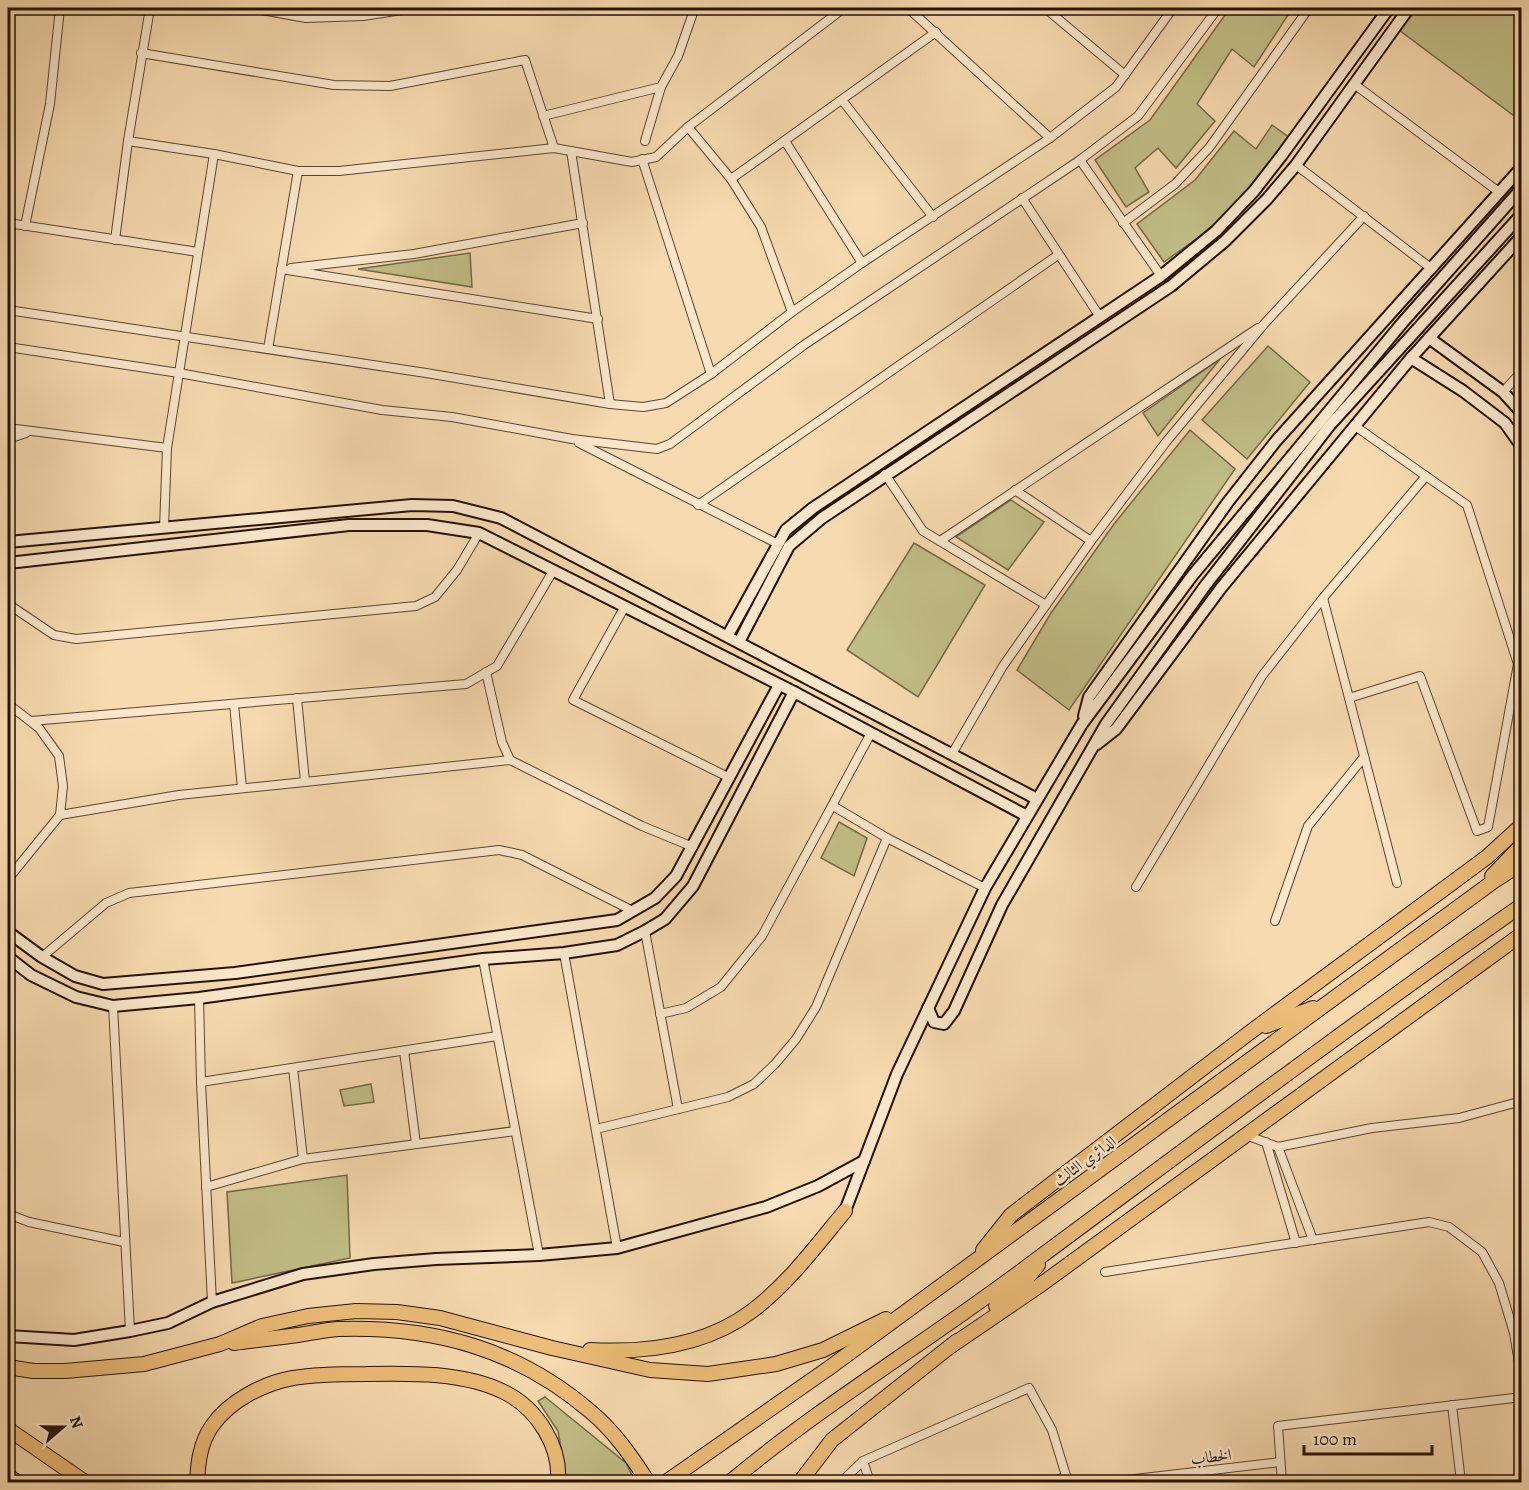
<svg xmlns="http://www.w3.org/2000/svg" width="1529" height="1490" viewBox="0 0 1529 1490" font-family="Alegreya,Amiri,serif">
<style>
.green{fill:#c1be87;stroke:#726846;stroke-width:1.5}
.lines{fill:none;stroke-linecap:round;stroke-linejoin:round}
.street-casing{stroke:#594430;stroke-width:10}
.secondary-casing{stroke:#241206;stroke-width:14}
.highway-casing{stroke:#241206;stroke-width:16}
.street{stroke:#fae7cb;stroke-width:8}
.secondary{stroke:#fae7cb;stroke-width:10}
.highway{stroke:#ecbd78;stroke-width:14}
.labels{text-anchor:middle;dominant-baseline:central;stroke-width:5;stroke-linejoin:round;paint-order:stroke}
.street-label{font-size:16px;fill:#241206;stroke:#fae7cb}
</style>
<rect width="100%" height="100%" fill="#f7daaf"/>
<filter id="stains"><feTurbulence type="fractalNoise" baseFrequency=".00333" numOctaves="4"/><feColorMatrix values="0 0 0 0 .2 0 0 0 0 .09 0 0 0 0 .02 0 0 0 .5 -.17"/></filter>
<radialGradient id="worn" r=".72"><stop offset=".6" stop-color="#630" stop-opacity="0"/><stop offset="1" stop-color="#630" stop-opacity=".3"/></radialGradient>
<!-- green -->
<g class="green">
<path d="M1230,8H1279L1288,15L1254,67L1232,49L1197,104L1215,121L1176,168L1158,148L1135,168L1149,192L1126,207L1095,160L1150,120Z"/>
<path d="M1416,8H1521V121L1399,30Z"/>
<path d="M1272,125L1290,138L1237,203L1202,235L1164,262L1137,224L1195,180L1234,131L1256,149Z"/>
<path d="M470,253L472,287L358,269Z"/>
<path d="M1268,346L1310,382L1247,459L1202,420Z"/>
<path d="M1220,359L1158,436L1143,413Z"/>
<path d="M1190,430L1235,469L1069,710L1017,670L1051,613L1114,524Z"/>
<path d="M1011,500L1044,522L1008,570L956,537Z"/>
<path d="M914,543L985,585L918,697L847,650Z"/>
<path d="M839,822L867,838L854,876L821,858Z"/>
<path d="M371,1084L374,1102L344,1106L340,1090Z"/>
<path d="M347,1175L350,1258L232,1283L227,1192Z"/>
<path d="M545,1397L626,1463L634,1479L630,1482H567L558,1431L538,1401Z"/>
</g>
<g class="lines">
<defs>
<g id="street">
<path d="M150,8L128,141L214,154L298,171H339L554,148L632,162L656,157L688,127L844,8"/>
<path d="M251,8L306,18L363,16L415,8"/>
<path d="M908,8L1050,138"/>
<path d="M1045,8L1125,75"/>
<path d="M141,53L334,85L390,86L525,60L554,148"/>
<path d="M1354,84L1499,192"/>
<path d="M842,100L933,217"/>
<path d="M543,116L661,87L678,56L693,13L697,8"/>
<path d="M688,127L731,179L761,227L792,312"/>
<path d="M645,141L661,87"/>
<path d="M785,141L862,263"/>
<path d="M571,151L610,404"/>
<path d="M642,159L711,374"/>
<path d="M1080,160L1161,276"/>
<path d="M1296,165L1432,269"/>
<path d="M731,179L936,32"/>
<path d="M1022,198L1100,317"/>
<path d="M8,223L198,252"/>
<path d="M1123,223L1175,184L1209,148L1309,8"/>
<path d="M25,226L50,104L60,8"/>
<path d="M115,240L128,141"/>
<path d="M291,268L414,254L583,223"/>
<path d="M281,269L598,319"/>
<path d="M8,310L426,373L610,404L643,407L666,403L711,374L792,312L862,263L1050,138L1116,87L1173,8"/>
<path d="M8,347L179,373L382,410L452,417L572,439L657,449L670,444L804,345L1080,160L1138,116L1218,8"/>
<path d="M268,349L298,171"/>
<path d="M1503,392L1522,371"/>
<path d="M1355,426L1467,505L1518,664L1488,827L1477,831L1420,676L1349,698L1397,883"/>
<path d="M8,428L167,448"/>
<path d="M8,439L26,433"/>
<path d="M579,443L778,544"/>
<path d="M885,474L923,531L1046,605"/>
<path d="M1015,490L1091,541"/>
<path d="M698,505L1058,255"/>
<path d="M164,528L167,448L214,154"/>
<path d="M940,541L1258,328"/>
<path d="M1323,598L1426,476"/>
<path d="M8,604L54,635L76,639L416,606L435,597L457,570L479,533"/>
<path d="M624,608L573,700L730,778"/>
<path d="M486,672L502,742L510,760"/>
<path d="M8,704L39,728L59,756L63,786L60,815L8,879"/>
<path d="M234,704L242,788"/>
<path d="M31,721L466,684L497,666L553,571"/>
<path d="M952,754L1003,666L1091,541L1166,442L1265,323L1364,216"/>
<path d="M305,782L510,760L642,826L693,847"/>
<path d="M833,806L887,838L985,888"/>
<path d="M60,815L179,795L305,782L297,698"/>
<path d="M1136,887L1262,676L1323,598L1349,698"/>
<path d="M1275,921L1308,826L1364,757"/>
<path d="M645,931L678,1109"/>
<path d="M564,953L617,1248"/>
<path d="M42,957L106,903L129,893L499,850L522,855L633,911"/>
<path d="M483,959L539,1255"/>
<path d="M199,998L201,1082L212,1302"/>
<path d="M113,1006L130,1331"/>
<path d="M660,1014L686,1008L721,987L762,936L871,733"/>
<path d="M404,1051L416,1144"/>
<path d="M293,1068L303,1159"/>
<path d="M201,1082L497,1036"/>
<path d="M596,1129L728,1097L754,1084L775,1064L796,1039L816,1007L887,838"/>
<path d="M1246,1135L1278,1147L1372,1128L1459,1118L1522,1101"/>
<path d="M1266,1142L1296,1243"/>
<path d="M1278,1147L1313,1240"/>
<path d="M206,1187L303,1159L515,1131"/>
<path d="M8,1214L29,1222L124,1242"/>
<path d="M1105,1272L1429,1222L1449,1227L1482,1252L1499,1283L1514,1333L1522,1381"/>
<path d="M1452,1405L1461,1482"/>
<path d="M841,1482L863,1461"/>
<path d="M870,1482L863,1461L1029,1388L1052,1430L1068,1482"/>
<path d="M1054,1482L1066,1476"/>
<path d="M1109,1482L1280,1462"/>
<path d="M1282,1482L1278,1426L1522,1397"/>
</g>
<g id="secondary">
<path d="M1429,338L1503,392L1522,413"/>
<path d="M1411,358L1463,391L1505,423L1522,447"/>
<path d="M8,542L412,505L453,506L501,518L1037,799"/>
<path d="M8,563L349,525H427L479,533L794,692L1027,816"/>
<path d="M728,635L786,530L813,508L1161,276L1216,231L1254,191L1282,155L1389,8"/>
<path d="M739,642L789,546L822,518L1171,286L1225,241L1267,199L1296,165L1409,8"/>
<path d="M1084,716L1089,697L1228,502L1276,441L1522,167"/>
<path d="M1097,744L1116,729L1221,588L1411,358L1522,236"/>
<path d="M8,932L42,957L75,976L103,984L235,973L617,920L655,898L676,876L779,685"/>
<path d="M8,957L31,975L76,997L113,1006L199,998L483,959L564,953L617,945L645,931L665,919L693,886L794,692"/>
<path d="M928,1008L934,1022L944,1024L954,1011L1002,905L1106,724L1205,586L1330,425L1522,214"/>
<path d="M845,1211L897,1074L985,888L1082,724L1192,576L1403,322L1522,188"/>
<path d="M8,1336L74,1340L130,1331L168,1323L212,1302L303,1274L374,1264L436,1259L539,1255L617,1248L766,1207L818,1186L864,1161"/>
</g>
<g id="highway">
<path d="M1492,876L1522,845"/>
<path d="M1266,1026L1313,1008"/>
<path d="M983,1250L1011,1215L1249,1033L1487,857L1522,825"/>
<path d="M996,1306L1024,1282L1038,1265"/>
<path d="M234,1343C255,1340 277,1338 298,1335C311,1333 325,1330 338,1329C434,1326 518,1349 591,1412C614,1431 632,1457 648,1482"/>
<path d="M951,1346L1039,1286L1522,934"/>
<path d="M590,1350C646,1353 706,1346 752,1311C788,1284 816,1246 845,1211"/>
<path d="M8,1367L33,1371H65L144,1364L220,1344L262,1326L308,1316L356,1311L397,1312L440,1318L552,1348L650,1370L708,1374L776,1364L823,1350L886,1319"/>
<path d="M8,1429L85,1482"/>
<path d="M8,1476L17,1482"/>
<path d="M197,1482C198,1463 200,1443 212,1426C229,1401 264,1383 293,1378C317,1374 342,1374 366,1374C410,1373 466,1372 506,1393C537,1409 561,1446 558,1482"/>
<path d="M666,1482L829,1368L1494,881L1522,863"/>
<path d="M730,1482C817,1409 914,1350 1005,1283C1177,1156 1347,1027 1522,905"/>
<path d="M800,1482L832,1440L957,1341"/>
</g>
</defs>
<!-- street casing -->
<use href="#street" class="street-casing"/>
<!-- secondary casing -->
<use href="#secondary" class="secondary-casing"/>
<!-- highway casing -->
<use href="#highway" class="highway-casing"/>
<!-- street -->
<use href="#street" class="street"/>
<!-- secondary -->
<use href="#secondary" class="secondary"/>
<!-- highway -->
<use href="#highway" class="highway"/>
</g>
<g class="labels">
<!-- street labels -->
<g class="street-label">
<text transform="translate(1085 1161) rotate(-36)">الدائري الثالث</text>
<text transform="translate(1211 1457) rotate(-7)">الخطاب</text>
</g>
</g>
<!-- margin -->
<rect width="1529" height="1490" fill="none" stroke="#f7daaf" stroke-width="30"/>
<rect x="9" y="9" width="1511" height="1472" fill="none" stroke="#241206" stroke-width="3"/>
<rect x="15" y="15" width="1499" height="1460" fill="none" stroke="#241206" stroke-width="1.5"/>
<!-- north arrow -->
<g transform="translate(63 1427) rotate(70)" stroke="#fae7cb" stroke-width="4.5" paint-order="stroke">
<path d="M0-4.5L10 22L0 15L-10 22Z" fill="#241206"/>
<text y="-9" font-size="16" font-weight="bold" text-anchor="middle" fill="#241206">N</text>
</g>
<!-- scale -->
<path d="M1304 1445v9h128v-9" fill="none" stroke="#241206" stroke-width="3"/>
<text x="1313" y="1445" font-size="18" fill="#241206" stroke="#fae7cb" stroke-width="4.5" paint-order="stroke">100 m</text>
<rect width="100%" height="100%" filter="url(#stains)"/>
<rect width="100%" height="100%" fill="url(#worn)"/>
</svg>
